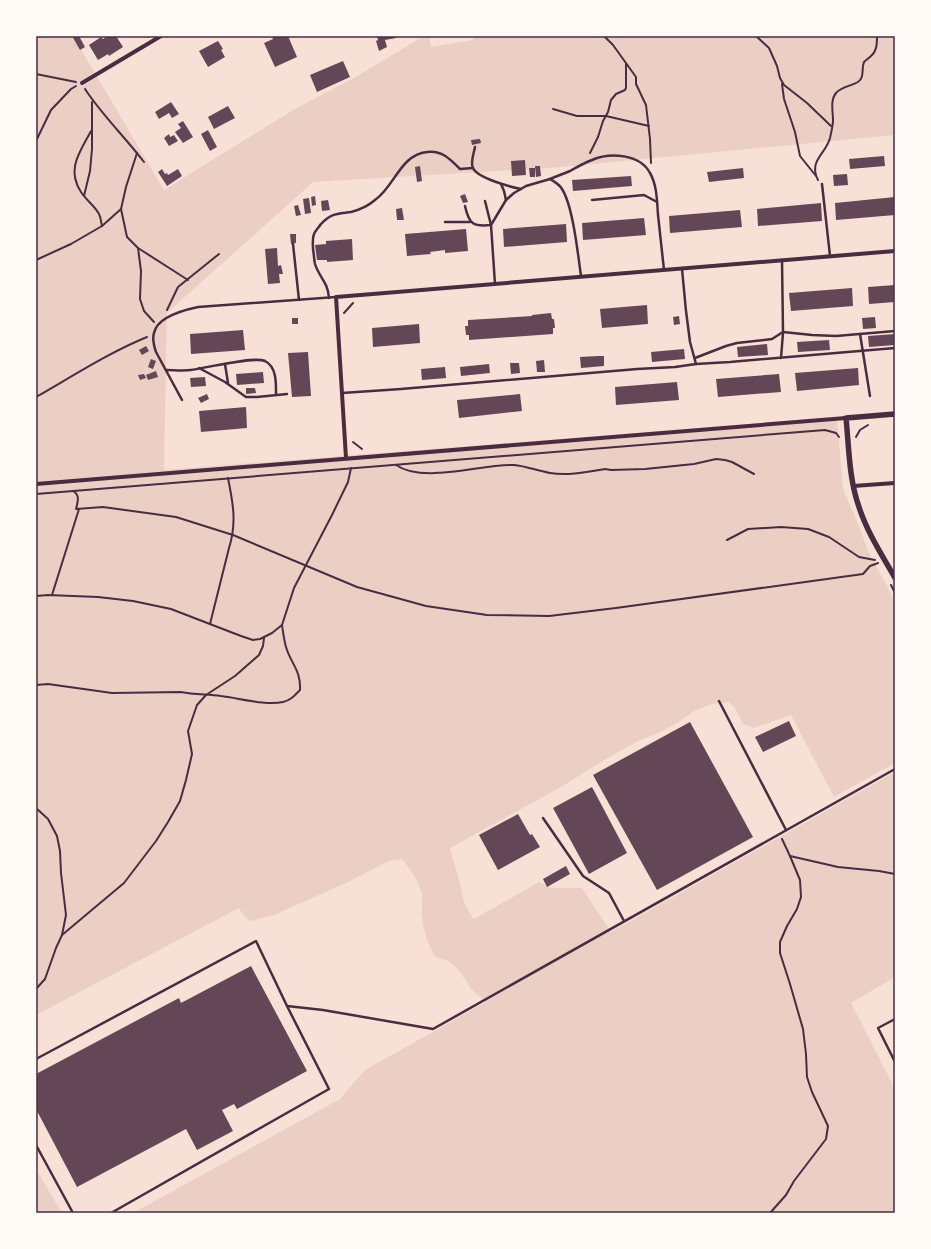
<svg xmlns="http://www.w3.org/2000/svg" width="931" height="1249" viewBox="0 0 931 1249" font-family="'Fira Sans Condensed',sans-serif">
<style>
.green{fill:#ebcfc5}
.building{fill:#644757}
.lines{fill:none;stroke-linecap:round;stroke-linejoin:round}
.path{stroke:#4a2c40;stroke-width:2}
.service{stroke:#4a2c40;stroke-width:2.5}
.minor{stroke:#4a2c40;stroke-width:4}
.tertiary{stroke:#4a2c40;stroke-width:5.5}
.neatline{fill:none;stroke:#4a2c40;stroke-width:1.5}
</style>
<rect width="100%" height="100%" fill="#f7e1d7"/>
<!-- green -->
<g class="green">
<path d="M36,36H73L164,190L293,110L352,79L424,36H429L431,47L473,40V36H895V135L550,168L313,182L167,313L164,470L837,417L843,489L859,526L868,551L895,601V763L834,797L791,715L754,728L743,724L735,708L729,702L712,704L694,711L677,723L660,732L636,742L606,759L561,787L450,848L461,887C462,899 467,910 474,919L539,882L551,888H582L611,932L895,772V977L851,1003L895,1089V1213H133L340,1099L365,1070L486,1002L471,989L460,971L448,961L435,957C428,944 423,931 422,916C421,909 423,901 422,894C419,881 410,869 402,859L389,861L348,882L274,915L250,921L242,914L239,908L36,1015Z"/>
<path d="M36,1169L62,1213H36Z"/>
</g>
<!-- building -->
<g class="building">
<path d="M72,36H79L85,47L80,50Z"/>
<path d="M108,36H116L123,47L109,56L108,54L98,60L89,45L101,37L103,39Z"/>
<path d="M272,36H288L297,57L275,67L264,43L273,39Z"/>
<path d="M377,36H396V38L385,40L387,47L379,51L376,41L378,40Z"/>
<path d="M218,41L223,49L221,50L225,57L208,67L199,51Z"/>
<path d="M343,61L350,77L317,92L310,75Z"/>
<path d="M171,102L179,114L172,118L169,113L159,119L155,112Z"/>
<path d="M228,106L235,118L214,129L208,117Z"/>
<path d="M183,121L193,137L183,143L175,132L181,128L178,124Z"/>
<path d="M208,130L217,147L210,151L201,134Z"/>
<path d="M169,134L170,137L174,135L178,141L169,146L164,138Z"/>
<path d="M480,139L481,143L472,145L471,140Z"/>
<path d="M884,156L885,166L850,169L849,159Z"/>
<path d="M525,160L526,175L512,176L511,161Z"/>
<path d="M420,166L422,181L417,182L415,167Z"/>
<path d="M535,166H540L541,176L536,177Z"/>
<path d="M529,168H535V177H530Z"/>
<path d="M743,168L744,178L709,182L707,172Z"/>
<path d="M162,169L165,174L167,173L168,175L178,169L182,176L167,186L158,172Z"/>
<path d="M847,174L848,185L834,186L833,175Z"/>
<path d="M631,176L632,186L573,191L572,180Z"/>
<path d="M465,194L468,202L463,203L460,196Z"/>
<path d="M315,196L316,205L312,206L311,197Z"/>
<path d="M895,197V215L836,220L835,203Z"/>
<path d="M309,198L311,213L305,214L303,199Z"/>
<path d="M328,200L330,210L322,211L321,201Z"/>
<path d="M821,203L822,221L758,226L757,209Z"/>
<path d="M298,205L301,215L296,216L294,206Z"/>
<path d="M402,208L404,220H397L396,209Z"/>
<path d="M740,210L742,227L670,233L669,216Z"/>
<path d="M644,218L646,235L583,240L582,223Z"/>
<path d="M566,224L567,242L504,247L503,229Z"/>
<path d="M466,229L468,251L445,253V250L430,252L431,254L407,256L405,234Z"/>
<path d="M290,234H296V243L291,244Z"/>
<path d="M352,239L353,260L327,262V260H317L315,245L326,244V241Z"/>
<path d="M277,248L278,266L281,265L283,274H279L280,283L268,284L265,249Z"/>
<path d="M895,285V302L869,304L868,287Z"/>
<path d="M852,288L853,306L791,311L789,293Z"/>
<path d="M647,305L648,324L602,328L600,309Z"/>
<path d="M551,313L552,319H554L555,328H553V334L469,340V335H466L465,326H468V320L532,316V315Z"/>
<path d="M679,316L680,324L674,325L673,317Z"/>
<path d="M875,317L876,328L863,329L862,318Z"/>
<rect x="292" y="318" width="6" height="6"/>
<path d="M419,324L420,343L373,347L372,328Z"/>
<path d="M243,330L245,350L191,354L190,334Z"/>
<path d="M895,334V345L869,347L868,336Z"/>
<path d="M829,340L830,350L798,352L797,342Z"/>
<path d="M767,344L768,355L738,357L737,347Z"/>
<path d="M146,346L149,351L142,355L139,350Z"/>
<path d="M684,349L685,359L652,362L651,352Z"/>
<path d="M308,352L311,396L292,397L288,353Z"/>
<path d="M598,356H604V366L581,368L580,357Z"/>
<path d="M151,359L156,361L153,369L148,367Z"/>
<path d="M544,360L545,372H537L536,361Z"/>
<path d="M510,363H519L520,373L511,374Z"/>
<path d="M489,364L490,373L461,376L460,367Z"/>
<path d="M445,367L446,378L422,380L421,369Z"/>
<path d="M858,368L859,385L797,391L795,373Z"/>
<path d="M156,371L158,377L148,380L146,375Z"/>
<path d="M263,372L264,383L237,385L236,374Z"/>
<path d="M144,374L146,378L140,380L138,375Z"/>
<path d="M779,374L781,392L718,397L716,379Z"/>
<path d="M205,377L206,386L191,387L190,378Z"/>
<path d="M677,382L679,400L616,405L615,387Z"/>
<path d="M246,388H255L256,393L246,394Z"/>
<path d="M207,394L209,399L201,403L198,398Z"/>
<path d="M520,394L522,411L459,418L457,400Z"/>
<path d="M246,407L247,428L201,432L199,411Z"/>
<path d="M789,721L796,736L763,752L755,737Z"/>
<path d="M690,722L753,837L657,890L593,775Z"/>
<path d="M592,787L627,853L589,874L553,808Z"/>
<path d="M518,814L530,835L532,834L540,847L498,870L479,835Z"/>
<path d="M566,866L570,874L547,887L543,879Z"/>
<path d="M251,966L307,1071L237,1109L234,1104L222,1110L233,1131L197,1150L186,1129L77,1187L36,1109V1074L179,998L181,1003Z"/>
</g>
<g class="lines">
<!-- path -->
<g class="path">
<path d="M604,36L613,45L636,77V84L646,105L650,139L651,163"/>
<path d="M756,36L769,48L777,66L780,78L784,85L807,103L831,126"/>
<path d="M36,74L76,82"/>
<path d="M782,84L784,99L795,132L800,156L816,176"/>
<path d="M85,89C102,115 125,137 144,162"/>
<path d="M553,109L577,116H606L649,126"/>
<path d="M91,131C80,152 66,169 81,192C86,200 95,206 99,214C101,218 101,222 102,226"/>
<path d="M36,141L51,110L71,89L76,86"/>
<path d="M137,153L126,187L121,209L127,237L138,248L188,280"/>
<path d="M590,153L598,137L603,121L608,112L611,100L616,94L625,90L626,88V64"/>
<path d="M818,180C808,161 826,154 830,138C831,133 833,126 833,120C833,112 830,100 836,93C841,87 851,86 858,82C865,77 861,69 864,62C866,60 869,58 871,56C877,51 877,43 877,36"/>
<path d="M84,196L90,171L92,149V102"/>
<path d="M138,248L141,271L140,299L144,311L154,322"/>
<path d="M36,260L71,244L102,226L121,209"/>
<path d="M167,310L178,287L219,254"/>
<path d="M344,313L353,303"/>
<path d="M36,397C73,376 108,353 147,337"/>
<path d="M856,437L860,430L868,425"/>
<path d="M353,442L362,449"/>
<path d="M396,465C423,484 481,464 514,465C526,466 538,471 550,473C568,476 587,472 605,469L611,470L645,469L694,464L716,459L725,460L732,462L754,474"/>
<path d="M73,491C80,495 78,501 76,509L103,507L176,517L233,535L357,587L426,606L487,615L549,616L616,608L863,574L870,566L878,563"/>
<path d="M36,494L825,430L836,433L839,437"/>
<path d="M727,540L748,529L781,527L808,529L829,537L859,557L875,560"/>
<path d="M891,585L895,593"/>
<path d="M52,595L79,509"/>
<path d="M36,596L48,595L98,597L133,601L171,609L241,636L253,640L260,639L272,633L282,625L294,588L332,515L348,482L351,468"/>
<path d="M210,624L229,548C237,523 233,503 228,478"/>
<path d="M36,685L48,684L112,693L181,692C195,695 208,694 221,696C239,698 266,706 283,702C291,700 294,696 300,690C301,670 291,664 286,647C284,640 283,632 282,625"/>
<path d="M36,808L48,819L57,836L60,851L61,873L66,915L62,935L56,948L45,979L36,989"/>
<path d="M790,856L838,867L879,871L895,874"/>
<path d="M62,935L124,883L156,841L168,822L180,801L186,780L192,754L188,731L197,705L206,695L235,676L259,655L263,646L264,638"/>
<path d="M770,1213L786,1195L794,1181L826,1139L828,1126L812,1092L807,1077L806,1054L803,1029L790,984L780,953V942L787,926L797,909L801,897L800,880L790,856L782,839"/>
</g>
<!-- service -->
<g class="service">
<path d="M475,147C474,153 470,162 473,168C477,178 511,187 521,189"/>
<path d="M550,179C557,176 563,174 570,171C577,167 584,163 592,160C610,152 640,154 650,173C657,185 657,201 658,215C660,233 662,251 664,270"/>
<path d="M501,184L504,191L506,200"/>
<path d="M822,184L830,256"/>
<path d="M592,200L644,195L657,202"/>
<path d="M465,206C469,224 473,227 491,225L485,201"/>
<path d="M445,222H470"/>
<path d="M293,244L299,300"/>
<path d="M782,260L783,332L812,335L836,336L895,331"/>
<path d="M682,269L686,311L690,342L696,364"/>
<path d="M495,284L491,225L506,200L514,193L526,186L550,179C555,182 559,184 562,189C573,206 578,255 581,276"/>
<path d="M329,298C328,282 319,277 315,264C314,260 314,254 313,249C313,244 312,239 314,234C315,231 319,227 321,224C331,213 337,214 351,212C359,210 368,206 375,200C395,186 400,155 427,152C442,150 450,159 460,169L473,168"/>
<path d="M860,334L870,396"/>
<path d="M695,358L726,346L737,343L772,339L783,332"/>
<path d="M781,358L783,333"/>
<path d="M225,364L228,383"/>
<path d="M199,368L225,382L246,397H257L287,394"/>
<path d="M166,370C174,370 183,371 191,370C205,368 254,356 265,361C277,367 276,384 276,395"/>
<path d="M342,393L401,389L637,369L675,367L696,364L730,362L895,348"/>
<path d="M182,400L156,352C154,346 152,339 154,333C157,317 184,310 198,307L336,297"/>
<path d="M719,701L786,830"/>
<path d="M543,818L583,876L609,893L624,921"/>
<path d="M287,1006L323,1010L433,1029L895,769"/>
<path d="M895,1019L878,1028L895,1062"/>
<path d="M36,1059L256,941L287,1006L329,1089L111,1213"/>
<path d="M36,1145L73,1213"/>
</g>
<!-- minor -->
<g class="minor">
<path d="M82,83L161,36"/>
<path d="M346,458L336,297L895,251"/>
<path d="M36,484L846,418"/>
<path d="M853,486L895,483"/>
</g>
<!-- tertiary -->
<path class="tertiary" d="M895,414L846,418C849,448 849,479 859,507C867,532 882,555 895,578"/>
</g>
<!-- border -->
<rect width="931" height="1249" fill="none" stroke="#fffaf5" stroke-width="74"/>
<rect x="37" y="37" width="857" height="1175" class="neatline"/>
</svg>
